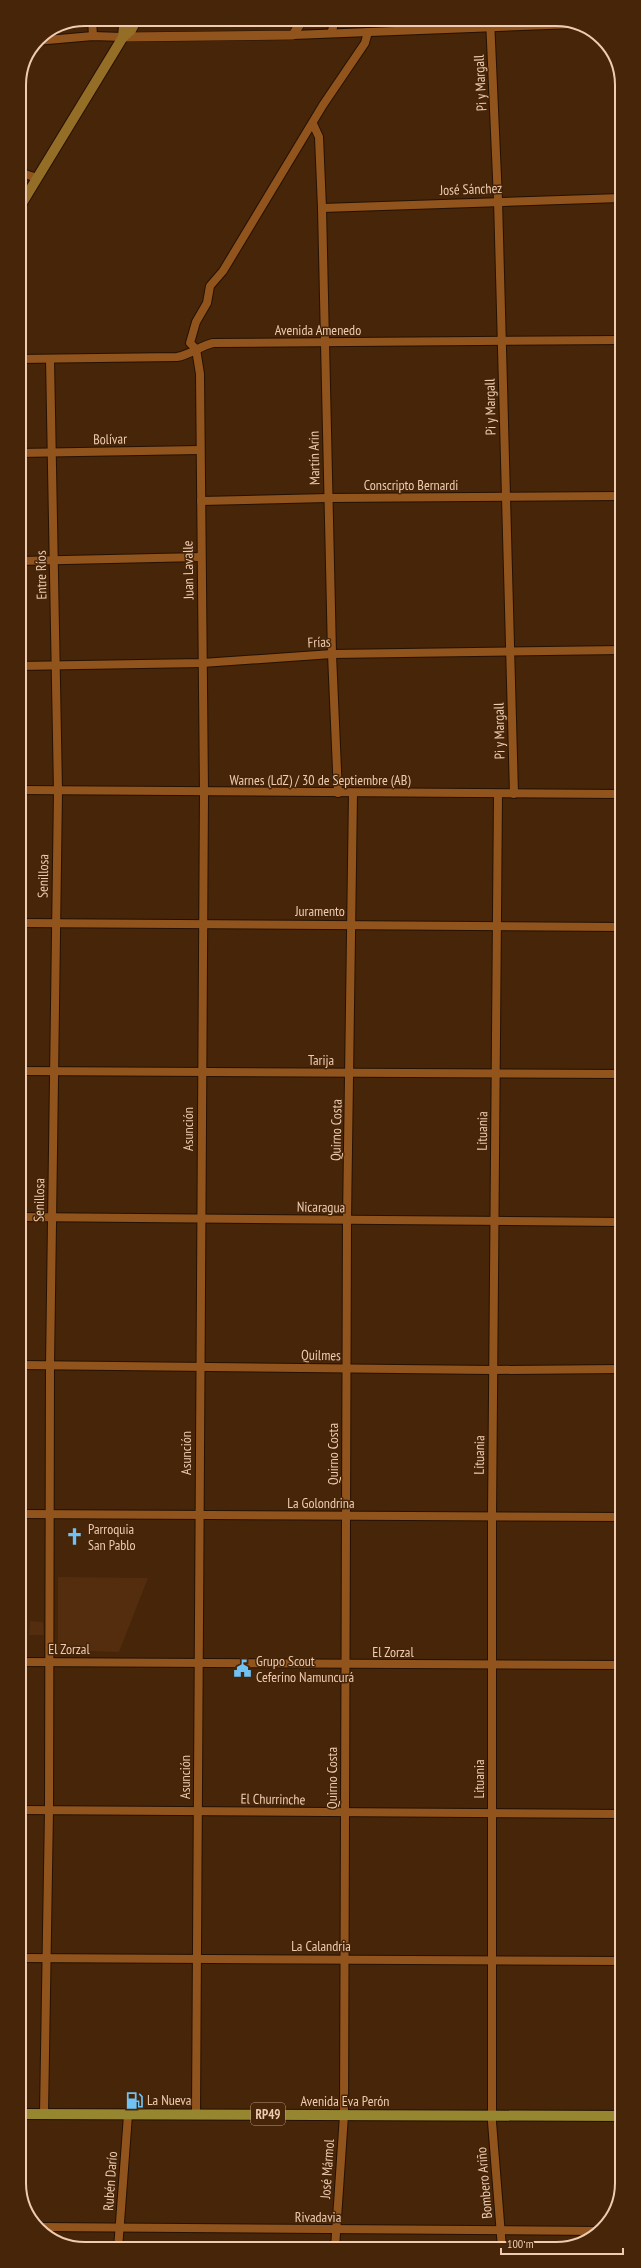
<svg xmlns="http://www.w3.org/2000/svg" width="641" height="2268" viewBox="0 0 641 2268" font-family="'PT Sans Narrow',sans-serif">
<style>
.built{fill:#532d0d}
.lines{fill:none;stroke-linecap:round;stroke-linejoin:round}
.minor-casing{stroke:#251103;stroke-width:10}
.tertiary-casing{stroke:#251103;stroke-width:10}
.secondary-casing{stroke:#251103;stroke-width:12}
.primary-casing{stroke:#251103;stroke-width:12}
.minor{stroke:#92541d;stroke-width:8}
.tertiary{stroke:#92541d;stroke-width:9}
.secondary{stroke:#946d26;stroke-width:10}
.primary{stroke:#95862f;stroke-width:10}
.labels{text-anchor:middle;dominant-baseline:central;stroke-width:3;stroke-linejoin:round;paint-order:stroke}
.shield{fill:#462508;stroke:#bc997e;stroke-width:1}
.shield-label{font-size:13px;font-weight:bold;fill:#eecbb1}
.street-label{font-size:14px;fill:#eecbb1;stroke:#462508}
.poi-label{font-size:14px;fill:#eecbb1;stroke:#462508;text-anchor:start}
.rim{fill:none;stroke:#eecbb1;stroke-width:2}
</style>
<rect width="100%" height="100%" fill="#462508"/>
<!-- built -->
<g class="built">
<path d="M58,1577L148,1578L119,1652L58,1650Z"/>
<path d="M30,1621L43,1622L44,1635H29Z"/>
</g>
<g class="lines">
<defs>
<g id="minor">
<path d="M92,19L93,36"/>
<path d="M490,19L498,200L514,794"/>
<path d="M331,33L336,19"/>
<path d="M293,35L575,24"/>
<path d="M36,41L93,36L123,37"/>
<path d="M313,124L319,137L322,208L332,654L338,793"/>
<path d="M19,172L37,178"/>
<path d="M322,208L621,198"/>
<path d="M19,359L177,357C190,355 200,346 213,343L621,340"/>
<path d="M19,453L200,450"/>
<path d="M201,501L328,498L621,496"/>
<path d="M19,561L201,557"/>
<path d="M19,666L202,663L332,654L621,650"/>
<path d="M19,790L621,794"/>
<path d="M498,794L492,1517V2122L502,2248"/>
<path d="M20,923L621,927"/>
<path d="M20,1071L621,1074"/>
<path d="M20,1217L621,1222"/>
<path d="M20,1365L493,1370L621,1369"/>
<path d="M20,1514L622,1517"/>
<path d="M20,1662L622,1665"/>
<path d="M20,1810L622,1814"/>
<path d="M20,1958L622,1961"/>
<path d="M44,2114L49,1810L50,1366L58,791L50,359"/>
<path d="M196,2114L204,792L200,374L196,349L190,343L196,322L207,303L210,286L223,271L323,105L365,43L368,32"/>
<path d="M39,2227L598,2231"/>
<path d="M335,2248L344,2115L347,1220L353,793"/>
<path d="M118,2249L128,2115"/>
</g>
<path id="tertiary" d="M123,37L293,35L303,19"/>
<g id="secondary">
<path d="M123,37L124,26L128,19"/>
<path d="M19,208L123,37L131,30L137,19"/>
</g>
<path id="primary" d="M20,2114L622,2116"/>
</defs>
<!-- minor casing -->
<use href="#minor" class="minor-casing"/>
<!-- tertiary casing -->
<use href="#tertiary" class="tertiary-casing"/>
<!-- secondary casing -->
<use href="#secondary" class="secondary-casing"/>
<!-- primary casing -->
<use href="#primary" class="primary-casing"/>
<!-- minor -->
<use href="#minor" class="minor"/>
<!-- tertiary -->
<use href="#tertiary" class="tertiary"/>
<!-- secondary -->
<use href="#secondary" class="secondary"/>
<!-- primary -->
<use href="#primary" class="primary"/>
</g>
<!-- icons -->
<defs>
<symbol id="church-bare" viewBox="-9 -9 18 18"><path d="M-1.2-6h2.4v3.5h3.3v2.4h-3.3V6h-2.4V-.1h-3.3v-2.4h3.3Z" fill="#70c2f4" stroke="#462508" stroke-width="2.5" paint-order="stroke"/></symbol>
<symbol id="civic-bare" viewBox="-9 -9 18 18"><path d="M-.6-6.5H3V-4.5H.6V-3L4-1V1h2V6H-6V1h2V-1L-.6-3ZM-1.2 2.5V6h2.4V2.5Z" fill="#70c2f4" stroke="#462508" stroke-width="2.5" paint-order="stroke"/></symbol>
<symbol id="fuel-bare" viewBox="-9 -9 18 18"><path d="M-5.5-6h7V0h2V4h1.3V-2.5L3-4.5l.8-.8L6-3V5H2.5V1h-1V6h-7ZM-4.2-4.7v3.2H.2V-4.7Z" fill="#70c2f4" stroke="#462508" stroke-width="2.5" paint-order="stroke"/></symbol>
</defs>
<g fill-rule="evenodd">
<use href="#church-bare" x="62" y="1524" width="25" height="25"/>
<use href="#civic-bare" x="230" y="1656" width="25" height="25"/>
<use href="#fuel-bare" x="122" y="2088" width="25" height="25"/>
</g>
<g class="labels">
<!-- shield labels -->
<rect class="shield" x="251" y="2103" width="34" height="22" rx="3"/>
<g class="shield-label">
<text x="268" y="2114">RP49</text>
</g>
<!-- street labels -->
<g class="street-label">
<text transform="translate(480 83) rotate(-93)">Pi y Margall</text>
<text transform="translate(471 189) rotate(-2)">José Sánchez</text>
<text x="318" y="330">Avenida Amenedo</text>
<text transform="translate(490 407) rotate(-91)">Pi y Margall</text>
<text transform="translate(110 439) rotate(-1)">Bolívar</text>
<text transform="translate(314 458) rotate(-91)">Martín Arin</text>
<text x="411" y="485">Conscripto Bernardi</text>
<text transform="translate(188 570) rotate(-91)">Juan Lavalle</text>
<text transform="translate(41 575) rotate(-91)">Entre Ríos</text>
<text transform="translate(319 642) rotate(-3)">Frías</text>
<text transform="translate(499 731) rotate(-91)">Pi y Margall</text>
<text x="320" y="780">Warnes (LdZ) / 30 de Septiembre (AB)</text>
<text transform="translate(43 876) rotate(-89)">Senillosa</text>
<text x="320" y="911">Juramento</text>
<text x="321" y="1060">Tarija</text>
<text transform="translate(188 1129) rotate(-90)">Asunción</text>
<text transform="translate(336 1130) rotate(-89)">Quirno Costa</text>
<text transform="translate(482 1131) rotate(-89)">Lituania</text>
<text transform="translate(39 1200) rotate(-89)">Senillosa</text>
<text transform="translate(321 1207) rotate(1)">Nicaragua</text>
<text transform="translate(321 1355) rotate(1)">Quilmes</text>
<text transform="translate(186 1453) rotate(-90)">Asunción</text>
<text transform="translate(333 1454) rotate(-90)">Quirno Costa</text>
<text transform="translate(479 1455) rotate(-89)">Lituania</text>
<text x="321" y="1503">La Golondrina</text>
<text x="69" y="1649">El Zorzal</text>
<text x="393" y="1652">El Zorzal</text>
<text transform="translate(185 1777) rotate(-90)">Asunción</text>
<text transform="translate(332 1778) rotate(-90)">Quirno Costa</text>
<text transform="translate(479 1779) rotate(-90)">Lituania</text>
<text transform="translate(273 1799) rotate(1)">El Churrinche</text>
<text x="321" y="1946">La Calandria</text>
<text x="345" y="2101">Avenida Eva Perón</text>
<text transform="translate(327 2169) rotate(-86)">José Mármol</text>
<text transform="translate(110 2181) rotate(-86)">Rubén Darío</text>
<text transform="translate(484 2183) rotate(-95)">Bombero Ariño</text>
<text x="318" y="2217">Rivadavia</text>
</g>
<!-- poi labels -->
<g class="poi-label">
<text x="88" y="1529">Parroquia<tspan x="88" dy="16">San Pablo</tspan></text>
<text x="256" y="1661">Grupo Scout<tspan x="256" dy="16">Ceferino Namuncurá</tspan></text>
<text x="147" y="2100">La Nueva</text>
</g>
</g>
<!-- crop -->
<path d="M0 0H641V2268H0ZM85 26H556A59 59 0 0 1 615 85V2183A59 59 0 0 1 556 2242H85A59 59 0 0 1 26 2183V85A59 59 0 0 1 85 26Z" fill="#462508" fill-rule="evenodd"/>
<path class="rim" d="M85 26H556A59 59 0 0 1 615 85V2183A59 59 0 0 1 556 2242H85A59 59 0 0 1 26 2183V85A59 59 0 0 1 85 26Z"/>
<!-- scale -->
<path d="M501 2248v6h122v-6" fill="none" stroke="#eecbb1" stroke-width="2"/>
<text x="507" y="2248" font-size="12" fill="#eecbb1" stroke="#462508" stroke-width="3" paint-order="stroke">100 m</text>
</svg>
